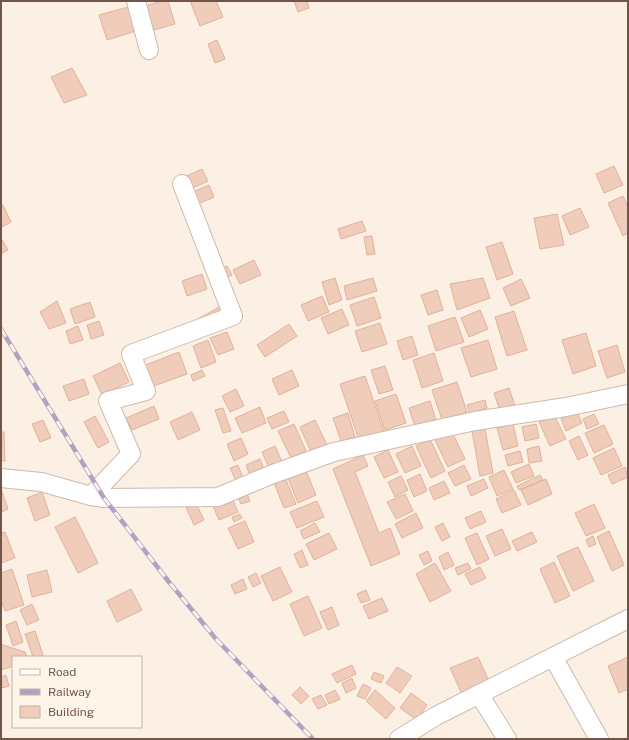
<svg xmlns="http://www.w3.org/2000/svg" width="629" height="740" viewBox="0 0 629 740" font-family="'Public Sans',sans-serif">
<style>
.building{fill:#f0ccbb;stroke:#e2b19c}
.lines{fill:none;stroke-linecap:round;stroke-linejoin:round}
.street-casing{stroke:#ceb9ad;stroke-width:20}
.street{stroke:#fff;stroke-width:18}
.rail-casing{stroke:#b1a2c4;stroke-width:4.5}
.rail{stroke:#fef4e8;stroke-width:3;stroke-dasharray:9;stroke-linecap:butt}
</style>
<rect width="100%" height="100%" fill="#fbf0e3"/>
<!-- building -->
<g class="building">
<path d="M162,1H168L175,24L143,33L135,9Z"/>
<path d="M190,1H216L223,17L200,26Z"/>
<path d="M294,1H307L309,8L298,12Z"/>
<path d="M132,6L139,30L107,40L99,15Z"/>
<path d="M217,40L225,59L215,63L208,44Z"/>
<path d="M72,68L87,95L64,103L51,77Z"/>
<path d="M614,166L623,185L604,193L596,174Z"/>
<path d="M202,169L208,181L182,193L176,181Z"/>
<path d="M209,185L214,197L184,210L179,198Z"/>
<path d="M623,196L628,207V233L623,236L608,203Z"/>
<path d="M3,205L11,222L2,227L1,206Z"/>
<path d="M580,208L589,227L570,235L562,216Z"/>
<path d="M557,214L564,245L540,249L534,218Z"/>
<path d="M362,221L366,231L341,239L338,229Z"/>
<path d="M372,236L375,254L367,255L364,237Z"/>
<path d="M1,238L8,250L1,254Z"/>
<path d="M502,242L513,274L497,280L486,247Z"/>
<path d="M254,260L261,275L240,284L233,270Z"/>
<path d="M227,266L232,275L213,284L209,275Z"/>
<path d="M202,274L207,289L187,296L182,281Z"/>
<path d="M335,278L342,300L329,305L322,282Z"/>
<path d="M373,278L377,291L347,300L344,286Z"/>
<path d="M483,278L490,298L457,310L450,284Z"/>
<path d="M521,279L530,298L511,306L503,288Z"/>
<path d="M437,290L443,310L428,315L421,295Z"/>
<path d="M322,296L329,312L308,321L301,305Z"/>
<path d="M374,297L381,318L357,326L350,305Z"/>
<path d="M57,301L66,323L49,329L40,312Z"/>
<path d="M90,302L95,317L75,324L70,309Z"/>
<path d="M223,305L229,317L205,331L198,319Z"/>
<path d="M342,309L349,325L328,334L321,318Z"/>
<path d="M480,310L488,329L469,337L461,318Z"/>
<path d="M514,311L527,350L507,356L495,317Z"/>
<path d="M455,317L464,342L436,351L428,326Z"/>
<path d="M99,321L104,335L91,339L87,325Z"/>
<path d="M380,323L387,344L362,352L355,331Z"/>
<path d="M289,324L297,336L265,357L257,345Z"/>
<path d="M78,326L83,340L70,344L66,331Z"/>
<path d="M227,332L234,349L218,355L210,338Z"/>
<path d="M586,333L596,366L573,374L562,340Z"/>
<path d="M412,336L418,355L403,360L397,341Z"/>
<path d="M208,340L216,362L201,368L193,346Z"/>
<path d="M488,340L497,369L471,377L461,348Z"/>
<path d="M617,345L625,372L607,378L598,351Z"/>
<path d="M179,352L187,374L151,387L143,366Z"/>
<path d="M434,353L443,381L422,388L413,360Z"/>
<path d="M120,363L129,382L102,395L93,376Z"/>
<path d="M385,366L393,390L379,394L371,370Z"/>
<path d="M202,370L205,376L193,381L191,375Z"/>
<path d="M292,370L299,386L279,395L272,379Z"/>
<path d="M365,376L384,432L359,440L340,384Z"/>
<path d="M84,379L89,394L69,401L63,386Z"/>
<path d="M457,382L467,412L442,420L432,390Z"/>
<path d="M509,388L515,406L500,411L494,393Z"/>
<path d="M236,389L244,406L230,412L222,396Z"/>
<path d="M396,394L406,423L385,430L375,401Z"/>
<path d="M485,400L487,408L470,414L467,405Z"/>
<path d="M430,401L436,420L415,427L409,408Z"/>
<path d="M154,406L159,419L132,430L126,418Z"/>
<path d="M260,407L266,423L242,433L235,418Z"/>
<path d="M223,408L231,431L223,433L215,410Z"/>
<path d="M284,411L289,422L272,429L267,418Z"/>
<path d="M192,412L200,430L178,440L170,422Z"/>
<path d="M577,412L582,423L566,431L561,419Z"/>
<path d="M348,413L355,437L341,441L333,418Z"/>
<path d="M594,414L599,424L587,429L583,419Z"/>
<path d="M554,415L566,439L550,446L539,422Z"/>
<path d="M95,416L109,442L98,448L84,422Z"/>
<path d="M43,420L51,438L40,442L32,424Z"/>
<path d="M315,420L328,447L312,454L300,427Z"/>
<path d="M294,424L306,451L291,458L278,431Z"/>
<path d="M513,424L518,446L503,450L497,428Z"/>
<path d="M536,424L539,438L525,441L522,427Z"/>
<path d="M604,425L613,444L594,453L585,433Z"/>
<path d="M485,429L493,473L480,476L472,431Z"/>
<path d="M451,430L465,459L448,467L434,438Z"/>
<path d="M1,432H4L5,461H1Z"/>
<path d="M579,436L588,455L578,460L569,441Z"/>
<path d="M241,438L248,454L234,461L227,444Z"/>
<path d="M430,439L445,471L431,478L416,446Z"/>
<path d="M275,446L282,462L269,468L262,452Z"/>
<path d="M412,446L421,466L405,473L396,454Z"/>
<path d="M539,446L542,461L529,463L527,449Z"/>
<path d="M614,448L622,466L601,475L593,458Z"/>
<path d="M388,450L398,472L384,478L374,457Z"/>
<path d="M520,451L523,462L508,466L505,455Z"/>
<path d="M363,455L368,466L355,472L379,533L390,528L400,554L371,566L333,469Z"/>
<path d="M260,459L264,469L250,476L246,465Z"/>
<path d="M529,464L534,476L516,483L511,472Z"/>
<path d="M238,465L243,478L236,481L230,468Z"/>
<path d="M464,465L471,479L455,486L448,473Z"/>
<path d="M625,467L628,477L612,484L608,475Z"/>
<path d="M504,470L513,489L497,496L489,477Z"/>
<path d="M306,471L316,495L298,503L288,478Z"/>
<path d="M420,474L427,491L414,497L407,480Z"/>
<path d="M284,475L296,504L284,508L273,480Z"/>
<path d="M540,475L543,480L519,490L517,486Z"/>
<path d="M401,476L408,490L395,497L388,482Z"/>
<path d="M484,479L488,488L471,496L467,486Z"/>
<path d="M546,479L552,494L528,505L521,490Z"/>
<path d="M444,481L450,493L434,500L429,488Z"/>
<path d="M1,489L8,509L1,512Z"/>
<path d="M245,489L250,501L241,504L236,493Z"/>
<path d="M514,490L521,505L502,513L496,499Z"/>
<path d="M42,492L50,515L35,521L27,498Z"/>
<path d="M405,494L413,511L396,519L387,502Z"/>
<path d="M232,498L238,512L219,520L213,506Z"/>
<path d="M317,501L324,517L297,528L290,512Z"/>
<path d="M196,503L204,520L194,525L186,507Z"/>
<path d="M594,504L605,528L586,536L575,513Z"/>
<path d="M481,511L486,522L470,529L465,518Z"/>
<path d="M416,513L423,528L402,538L395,524Z"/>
<path d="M240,514L242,518L234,522L232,517Z"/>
<path d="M75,517L98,563L78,573L55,527Z"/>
<path d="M245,521L254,542L238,549L228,528Z"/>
<path d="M315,523L320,532L304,539L300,531Z"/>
<path d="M443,523L450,537L442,541L435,527Z"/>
<path d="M502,529L511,549L495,556L486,536Z"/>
<path d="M609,531L624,565L612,571L597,537Z"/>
<path d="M5,532L15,558L1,563V533Z"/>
<path d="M532,532L537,542L517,551L512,541Z"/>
<path d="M329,533L337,549L314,560L306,544Z"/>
<path d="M477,533L489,559L477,565L465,538Z"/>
<path d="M593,536L596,544L589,547L586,540Z"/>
<path d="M578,547L594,581L573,591L557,556Z"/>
<path d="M302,550L308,565L300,568L294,554Z"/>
<path d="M428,551L432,561L424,565L419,555Z"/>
<path d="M448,552L454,565L444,570L439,557Z"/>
<path d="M554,562L570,596L555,603L540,569Z"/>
<path d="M435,563L451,591L430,602L416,574Z"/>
<path d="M468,563L471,569L458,575L455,568Z"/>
<path d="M280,567L292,592L273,601L261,576Z"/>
<path d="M480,567L486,578L471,585L465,574Z"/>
<path d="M12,569L24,605L5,611L1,600V573Z"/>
<path d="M47,570L52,592L32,597L27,575Z"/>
<path d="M256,573L261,583L253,587L248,577Z"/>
<path d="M243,579L247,589L235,594L231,585Z"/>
<path d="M131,589L142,610L117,622L107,601Z"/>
<path d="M366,590L370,600L361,603L357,594Z"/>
<path d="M308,596L322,628L304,636L290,604Z"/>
<path d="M382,598L388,611L369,619L363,606Z"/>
<path d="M32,604L39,620L27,625L20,610Z"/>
<path d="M332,607L339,625L328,630L320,612Z"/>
<path d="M16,621L23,642L13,646L6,625Z"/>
<path d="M35,631L43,655L38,657H33L25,634Z"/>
<path d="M1,645H3L25,652L27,657H13V666L1,670Z"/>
<path d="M478,657L494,692L467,705L450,668Z"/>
<path d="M628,657V689L619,693L608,666Z"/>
<path d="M352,665L356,674L337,683L332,674Z"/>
<path d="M397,667L412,676L400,693L386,683Z"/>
<path d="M374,672L384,676L381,683L371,679Z"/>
<path d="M6,675L9,686L2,688L1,677Z"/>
<path d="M352,678L356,688L346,693L342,683Z"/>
<path d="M363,684L371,688L365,699L357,696Z"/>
<path d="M300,687L309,696L301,704L292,695Z"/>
<path d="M335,690L340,699L329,704L325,695Z"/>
<path d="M375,690L395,708L386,719L366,701Z"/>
<path d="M411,693L427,705L417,720L400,708Z"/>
<path d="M321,695L327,705L318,709L312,699Z"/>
</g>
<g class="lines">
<defs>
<g id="street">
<path d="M136,1L149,50"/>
<path d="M1,478L41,482L91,496L104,498L218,497L273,474L334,452L475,421L566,407L628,394"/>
<path d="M91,496L131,454L108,401L146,391L131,354L233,316L182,184"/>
<path d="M553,657L599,739"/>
<path d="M479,694L507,739"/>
<path d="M399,739L436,716L628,619"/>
</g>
</defs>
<!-- street casing -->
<use href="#street" class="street-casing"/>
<!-- street -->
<use href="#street" class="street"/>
<defs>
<path id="rail" d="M1,329L104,498L169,582L216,639L313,739"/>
</defs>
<!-- rail casing -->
<use href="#rail" class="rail-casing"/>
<!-- rail -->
<use href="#rail" class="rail"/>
</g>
<!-- border -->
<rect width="629" height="740" fill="none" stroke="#72554a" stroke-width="4"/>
<!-- legend -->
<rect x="12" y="656" width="130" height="72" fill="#fef4e8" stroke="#c6b4a9"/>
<rect x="20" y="669" width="20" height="6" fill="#ffffff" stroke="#c6b4a9"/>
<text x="48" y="676" font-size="12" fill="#72554a">Road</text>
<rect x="20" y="689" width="20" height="6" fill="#b1a2c4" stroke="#c6b4a9"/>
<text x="48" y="696" font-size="12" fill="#72554a">Railway</text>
<rect x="20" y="706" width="20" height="12" fill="#f0ccbb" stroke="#c6b4a9"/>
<text x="48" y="716" font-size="12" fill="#72554a">Building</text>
</svg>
